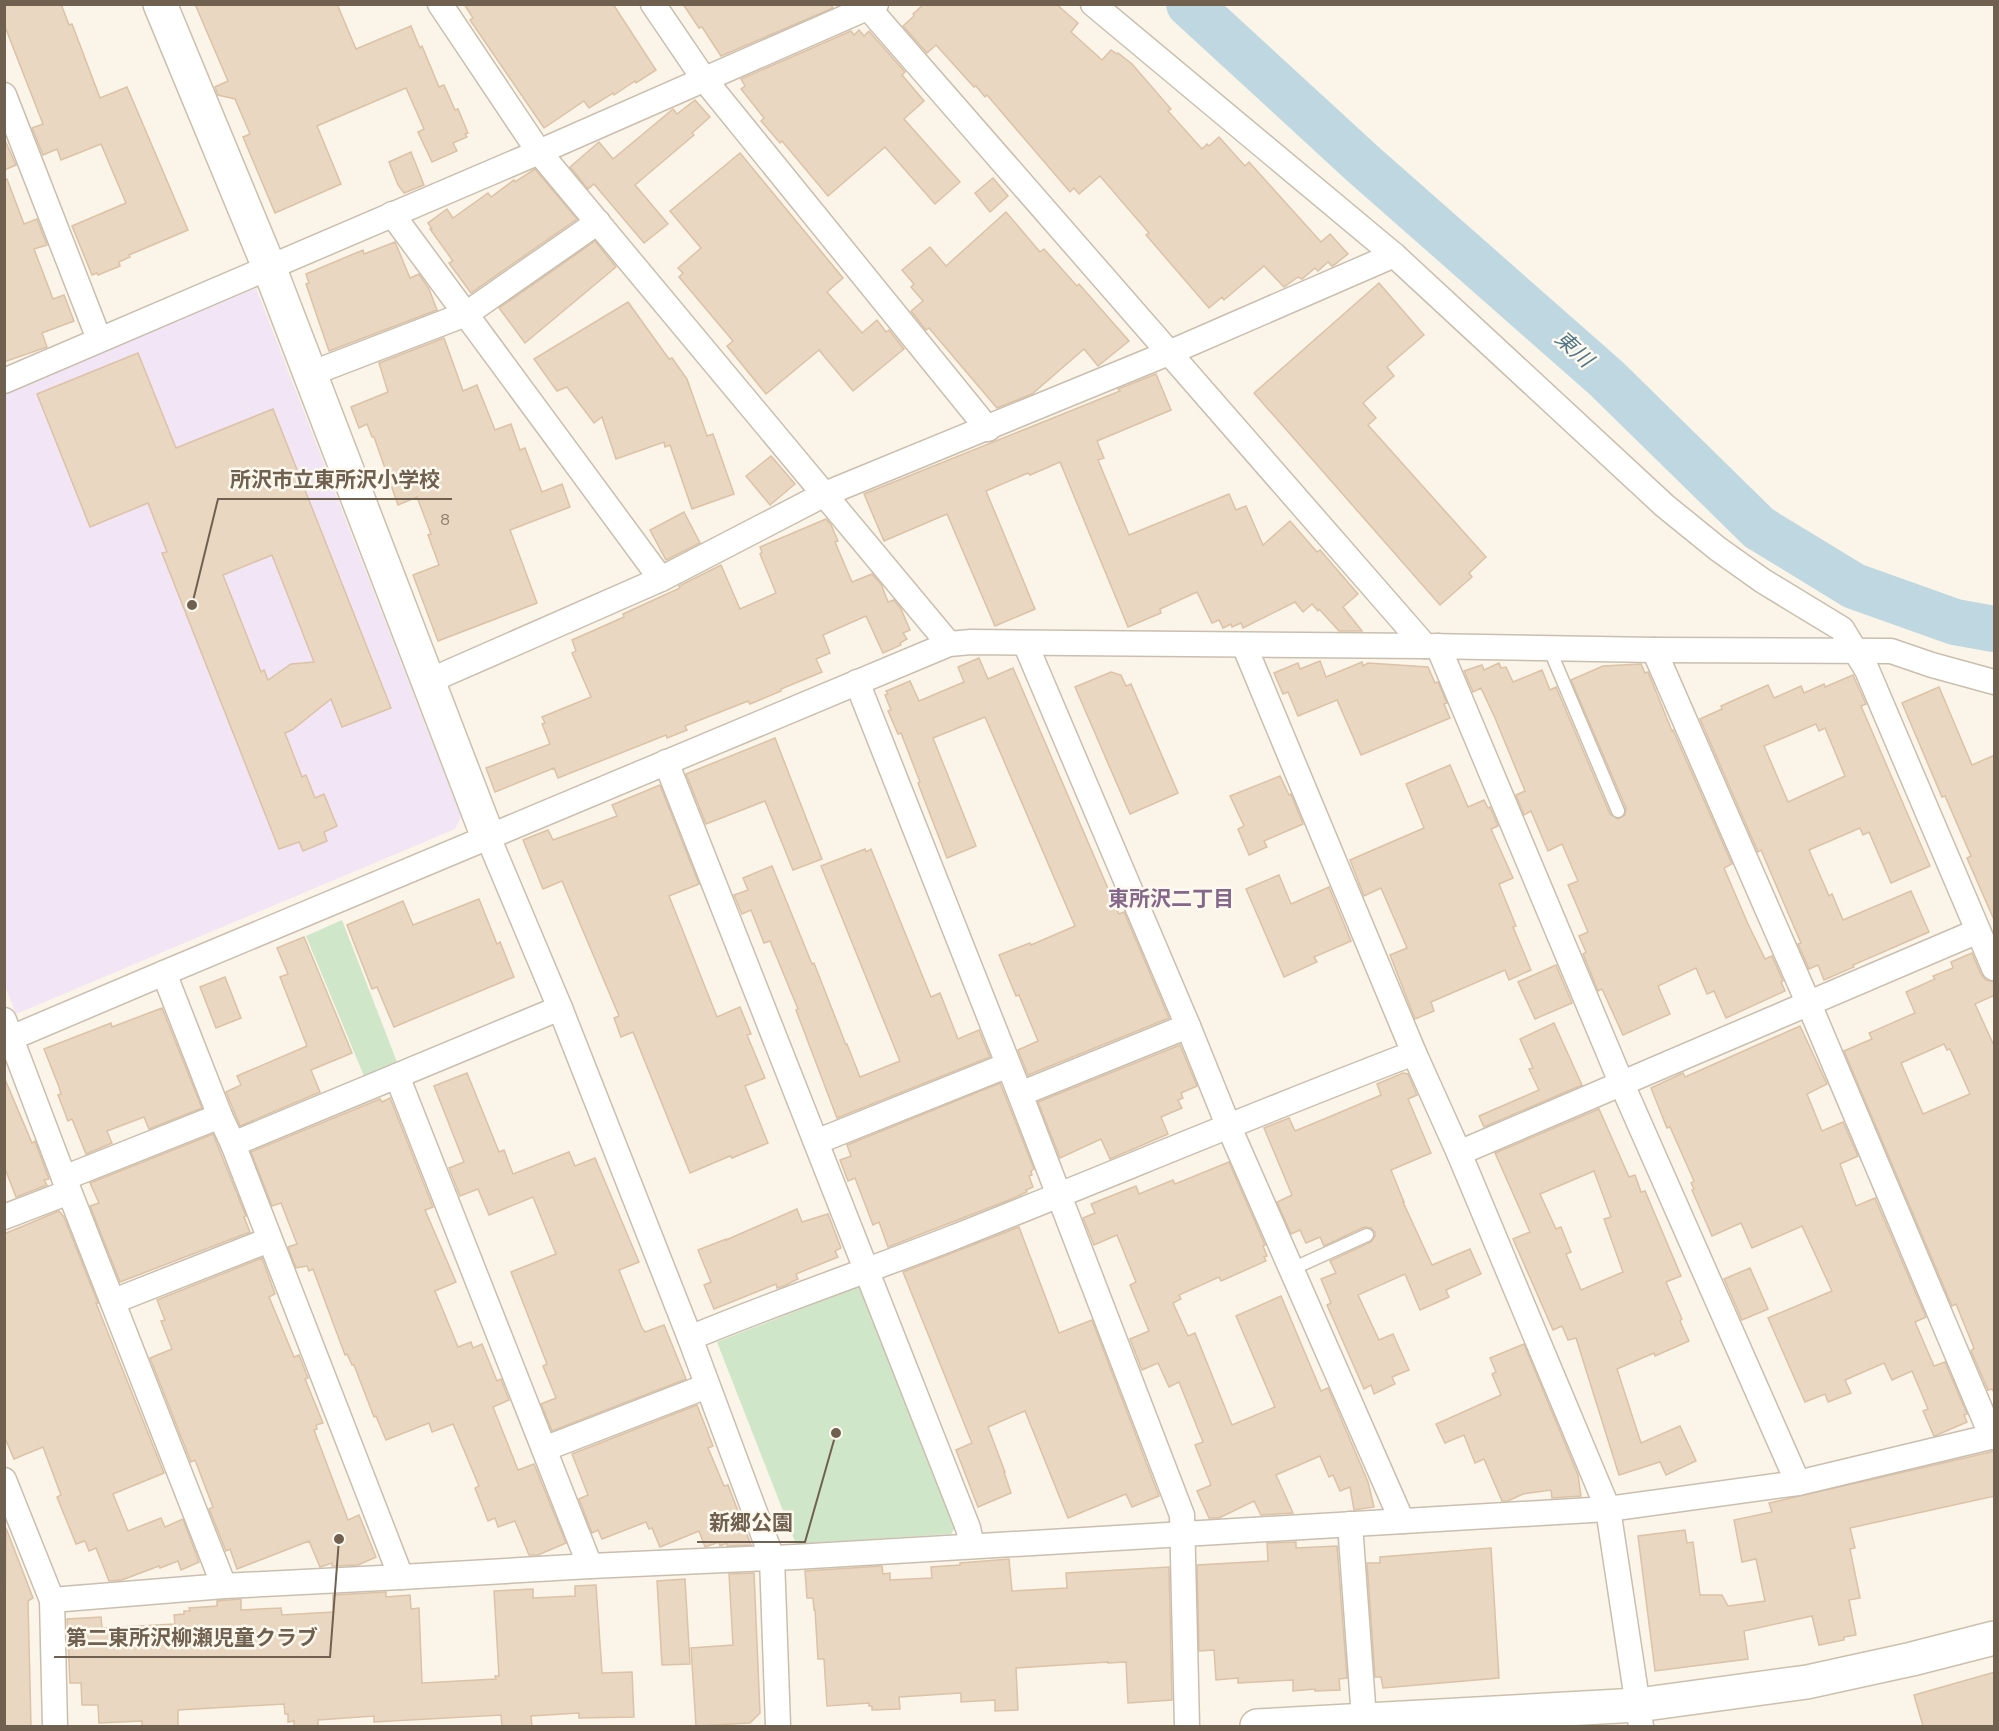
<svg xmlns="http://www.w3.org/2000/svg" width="1999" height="1731" viewBox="0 0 1999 1731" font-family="'Nunito Sans','Noto Sans JP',sans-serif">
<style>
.education{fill:#f2e5f6}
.green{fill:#d0e6c8}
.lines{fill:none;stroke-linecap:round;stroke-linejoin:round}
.river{stroke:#bfd7e1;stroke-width:46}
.building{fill:#e9d7c1;stroke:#dcc2a6;stroke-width:1.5;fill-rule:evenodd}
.lane-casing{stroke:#cabfaf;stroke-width:15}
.street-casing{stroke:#cabfaf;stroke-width:27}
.secondary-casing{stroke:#ccc0ad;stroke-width:36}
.lane{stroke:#fff;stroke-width:12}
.street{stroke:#fff;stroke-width:24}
.secondary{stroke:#fff;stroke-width:33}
.labels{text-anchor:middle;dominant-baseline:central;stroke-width:5;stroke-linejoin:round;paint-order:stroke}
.number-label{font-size:16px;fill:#8e7e6c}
.water-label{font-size:21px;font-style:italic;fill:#4f7687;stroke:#fdf9ee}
.neighbourhood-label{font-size:21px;font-weight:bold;fill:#85678c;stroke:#fdf9ee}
.leader{fill:none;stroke:#70604f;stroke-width:2}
.callout-dot{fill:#70604f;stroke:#fdf9ee;stroke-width:2}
.callout-label{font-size:21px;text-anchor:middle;font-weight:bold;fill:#70604f;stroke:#fdf9ee;stroke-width:5;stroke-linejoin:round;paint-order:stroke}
</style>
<rect width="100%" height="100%" fill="#faf5e8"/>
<!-- education -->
<path class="education" d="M256,288L461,817L455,829L16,1014L5,986V393Z"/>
<!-- green -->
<g class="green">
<path d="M342,920L397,1062L364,1076L306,936Z"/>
<path d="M860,1286L957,1524L951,1534L796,1544L717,1342Z"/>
</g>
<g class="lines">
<!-- river -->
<path class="river" d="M1189,4L1363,164L1606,378L1759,528L1854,586L1955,622L1994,629"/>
</g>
<!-- building -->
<g class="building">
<path d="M4,4H61L69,25L72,24L100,98L127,87L188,230L129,255L130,257L119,262L120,266L98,275L97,273L92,275L72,226L126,203L101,144L61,160L57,149L43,155L32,128L43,124L4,24Z"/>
<path d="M195,4H337L356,49L411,26L420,48L422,46L439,87L444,85L455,110L458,109L468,133L465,134L467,137L453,143L457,151L432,162L418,132L424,129L406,88L317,126L341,184L275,213L243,137L250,134L235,99L218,95L215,87L228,81Z"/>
<path d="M464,4H613L656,70L636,83L635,81L614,95L613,93L589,108L584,101L544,128L470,20L473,18Z"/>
<path d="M683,4H830L833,8L721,56L702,27L699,28Z"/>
<path d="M924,4H1056L1078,23L1071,32L1102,60L1111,50L1117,54L1118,53L1132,64L1171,109L1168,111L1202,149L1207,144L1209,146L1219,137L1245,166L1249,162L1321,242L1330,234L1348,254L1334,265L1332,266L1328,262L1318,271L1315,268L1302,279L1298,277L1284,287L1264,266L1224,300L1222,297L1209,308L1146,235L1149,233L1100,176L1079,194L1074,188L1070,192L987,95L985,97L976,86L974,87L936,45L927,53L903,26L914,16L913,14Z"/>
<path d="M859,30L864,36L869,31L905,72L902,75L924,101L904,119L960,182L935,204L885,147L828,196L782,141L780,143L761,121L764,118L741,89L745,86L741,79L851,31L854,35Z"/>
<path d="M695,100L710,117L692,133L694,135L635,185L668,224L644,243L594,184L588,189L570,167L599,142L613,159L673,109L677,114Z"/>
<path d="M4,138L16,165L4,170Z"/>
<path d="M411,152L424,185L404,193L398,185L389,162Z"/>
<path d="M740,153L843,278L827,292L862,333L877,320L886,332L889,330L904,349L853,391L819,350L766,394L727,346L733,341L679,277L683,273L678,268L701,248L670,211Z"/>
<path d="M535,169L577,219L471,293L449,263L453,261L430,229H432L428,223L447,209L453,218L488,193L491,197L514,180L515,182Z"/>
<path d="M993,178L1008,196L990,212L975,193Z"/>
<path d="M4,179H7L24,224L37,219L47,245L34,249L53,299L64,295L74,321L42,333L47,347L4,362Z"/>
<path d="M1006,212L1040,252L1044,249L1077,286L1079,284L1129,341L1098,366L1084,349L1032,394L997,408L929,328L926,330L911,311L923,301L911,287L914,284L902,270L930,247L946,266Z"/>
<path d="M595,241L616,267L525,343L499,308Z"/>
<path d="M395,242L410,278L419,274L429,289L437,310L329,351L306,284L309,283L306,274L363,250L364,254Z"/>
<path d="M1379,283L1424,335L1387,367L1394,376L1363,403L1376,418L1368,425L1486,557L1469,573L1472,577L1440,605L1254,393Z"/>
<path d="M628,302L669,359L672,358L687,379L707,436L713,434L734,494L692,509L670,445L665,447L664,442L616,459L602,417L594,423L567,387L557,391L534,359Z"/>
<path d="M444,338L463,391L477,385L495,430L511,424L520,450L525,448L542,492L562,484L570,507L510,530L537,603L438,641L413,575L439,565L428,535L431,534L417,497L398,505L374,437H372L367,424L359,428L351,407L388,392L379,363Z"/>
<path d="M138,353L176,448L273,409L391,708L342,727L331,699L292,730L285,733L302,777L306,775L315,798L324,794L337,826L324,832L327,841L303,851L299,842L279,849L162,553L167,552L148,503L90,527L37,394ZM272,555L314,662L291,664L268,680L264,670L261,672L223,575Z"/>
<path d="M1156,374L1171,410L1097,441L1104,458L1098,460L1129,535L1229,494L1236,510L1246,506L1263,545L1290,521L1317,552L1320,550L1358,594L1343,607L1362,631H1339L1319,609L1318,611L1312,604L1303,612L1295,602L1243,628L1241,623L1232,627L1231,624L1223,628L1219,620L1212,623L1197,592L1160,609L1161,613L1128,627L1060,462L1030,475L1028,473L986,491L1035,609L995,626L947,514L884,541L864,494L1120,391L1118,389Z"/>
<path d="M771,456L795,484L770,505L746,476Z"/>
<path d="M684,512L700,543L666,560L650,530Z"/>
<path d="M826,519L831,525L838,541L835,542L852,582L872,574L881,584L888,602L894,600L901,609L910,630L903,633L907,639L900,643L901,645L883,653L866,616L823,635L830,653L816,659L822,672L781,689V691L750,704L748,701L685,726L687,730L667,738L666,735L558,778L554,768L495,792L486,768L550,744L542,724L545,723L542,717L591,697L572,653L576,651L572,640L624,617L623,614L680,588L679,586L721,565L740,609L776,593L760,554L762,552L760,547Z"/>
<path d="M979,658L988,679L1013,668L1119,914L1124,912L1169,1018L1028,1075L1018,1050L1038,1041L1019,995L1016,996L999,955L1030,943L1031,945L1075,926L985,717L933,738L976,846L947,858L918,783L920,782L901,733L898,734L888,711L891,710L885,695L888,694L886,691L910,681L919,701L964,682L958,667Z"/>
<path d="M1320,661L1326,677L1362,662L1363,666L1368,663L1428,667L1435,683L1438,682L1447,703L1444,704L1450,718L1361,755L1337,700L1298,716L1288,692L1283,694L1274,673L1298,663L1300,669Z"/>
<path d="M1499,663L1501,668L1506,667L1513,682L1542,670L1550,690L1556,687L1610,814L1618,819L1625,815L1626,808L1571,680L1603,666L1641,664L1645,673L1648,672L1672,731L1673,730L1732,864L1724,868L1748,924L1765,959L1772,956L1783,981L1781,982L1785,991L1726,1018L1714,991L1707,994L1696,968L1658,986L1670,1014L1623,1035L1602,989L1598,991L1583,954L1586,952L1579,936L1588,932L1568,885L1578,881L1562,844L1548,851L1531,811L1524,815L1516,795L1525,791L1495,718L1481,688L1473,692L1464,671L1482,665L1484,670Z"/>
<path d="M1111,672L1121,675L1126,686L1131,684L1178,793L1130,814L1075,687Z"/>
<path d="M1853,675L1866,704L1861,706L1930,866L1891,883L1869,832L1863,835L1860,828L1809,850L1829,896L1832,894L1843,920L1911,891L1929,932L1853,965L1854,967L1824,980L1818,965L1809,969L1798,944L1801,943L1761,850L1758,852L1700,719L1722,709L1721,706L1768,685L1774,698L1801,686L1804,693L1824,684L1825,687ZM1816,724L1819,731L1825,728L1845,776L1788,802L1764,746Z"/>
<path d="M1939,687L1972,765L1995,755V922L1967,858L1971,856L1945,796L1942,797L1902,703Z"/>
<path d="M775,738L822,859L793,870L765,801L706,824L686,774Z"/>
<path d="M1450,765L1468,807L1484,800L1488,808L1490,807L1498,826L1491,829L1513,878L1499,884L1516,926L1513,927L1531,970L1509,980L1505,970L1431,1002L1434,1011L1415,1019L1390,955L1407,948L1381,888L1364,896L1350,860L1424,828L1406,784Z"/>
<path d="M1280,776L1289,795L1291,794L1303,824L1264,841L1267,847L1249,855L1238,829L1244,826L1230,796Z"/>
<path d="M660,785L699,884L669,896L717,1017L740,1007L751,1034L747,1035L765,1078L745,1086L768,1143L732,1158L730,1156L690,1173L633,1032L621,1037L614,1018L619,1016L562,881L543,889L523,840L548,830L553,840L617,816L612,805Z"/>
<path d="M865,849L866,852L871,849L931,997L940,993L958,1039L979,1030L990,1057L837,1118L796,1010L798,1009L770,941L764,943L751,910L742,914L734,895L748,890L743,878L772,866L812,964L814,963L846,1045L847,1044L860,1077L900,1061L821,866Z"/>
<path d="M1279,875L1291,904L1329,887L1351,941L1314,957L1317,962L1284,977L1246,889Z"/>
<path d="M479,899L497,944L500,942L514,977L394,1027L377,987L372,989L347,925L403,901L413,925Z"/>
<path d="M304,937L352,1053L311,1070L320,1092L240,1126L226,1092L241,1085L237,1076L307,1046L280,977L288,974L277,948Z"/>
<path d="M1972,953L1981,974L1986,980L1995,982V995L1975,1004L1995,1048V1394L1992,1389L1988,1390L1971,1351L1974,1348L1956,1304L1952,1306L1844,1051L1872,1039L1869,1033L1915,1013L1906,992L1935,979L1933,976L1953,968L1951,962ZM1944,1044L1947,1050L1950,1049L1970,1094L1923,1114L1901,1063Z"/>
<path d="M1556,965L1572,1003L1535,1019L1518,982Z"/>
<path d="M225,977L241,1018L216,1028L200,987Z"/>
<path d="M162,1008L202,1108L149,1129L144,1117L107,1131L112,1143L86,1154L72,1119L68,1121L58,1095L61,1094L59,1087L44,1049L111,1023L112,1027Z"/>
<path d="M1554,1023L1582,1085L1484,1127L1479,1116L1539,1090L1529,1069L1533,1068L1520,1039Z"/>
<path d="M1800,1026L1827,1084L1807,1094L1822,1131L1843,1122L1858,1156L1840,1164L1856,1206L1875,1198L1926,1317L1915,1322L1934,1366L1945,1362L1967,1414L1964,1415L1967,1422L1937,1435L1934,1436L1923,1411L1928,1409L1912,1371L1892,1380L1884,1363L1845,1380L1851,1393L1828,1402L1825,1394L1805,1402L1768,1318L1832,1291L1802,1226L1752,1248L1741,1223L1712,1236L1692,1190L1694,1189L1691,1183L1694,1181L1670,1127L1667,1128L1651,1088L1683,1073L1685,1077Z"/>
<path d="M1180,1045L1197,1086L1181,1093L1183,1098L1178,1100L1182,1108L1161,1117L1168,1134L1110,1159L1101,1139L1060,1158L1038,1102Z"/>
<path d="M467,1073L499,1152L504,1150L513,1174L569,1152L575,1166L595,1158L639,1262L619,1270L642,1328L645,1332L664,1325L686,1379L552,1431L541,1404L556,1398L543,1366L547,1364L511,1272L556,1254L533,1197L489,1215L478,1189L460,1196L449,1168L464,1162L434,1086Z"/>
<path d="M1403,1073L1408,1074L1417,1095L1408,1099L1431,1153L1391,1170L1404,1202H1403L1432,1265L1470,1249L1481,1274L1446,1290L1449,1297L1420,1310L1405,1274L1358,1295L1379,1340L1393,1334L1409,1370L1392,1377L1395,1384L1374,1394L1371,1385L1364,1389L1327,1305L1331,1303L1321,1279L1336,1273L1330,1261L1371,1242L1375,1236V1232L1371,1228L1364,1227L1324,1246L1320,1237L1306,1243L1300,1230L1291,1234L1277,1202L1292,1195L1264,1128L1289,1118L1295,1131L1329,1117L1381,1095L1377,1084Z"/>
<path d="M4,1077L32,1143L35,1141L49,1179L44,1180L47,1185L16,1197L4,1166Z"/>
<path d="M1000,1083L1034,1169L1031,1171L1032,1175L1029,1176L1033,1187L1026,1190L1027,1192L1009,1200L888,1247L879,1222L873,1225L855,1178L848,1181L840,1160L851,1156L847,1145Z"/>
<path d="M390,1098L433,1207L425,1210L456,1282L435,1291L458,1347L471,1342L473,1348L482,1344L497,1381L501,1379L509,1400L493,1407L518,1470L534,1464L566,1543L538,1555H529L515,1521L498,1527L495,1518L488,1521L475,1488L479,1486L453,1424L432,1432L429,1423L386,1440L376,1416L374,1417L354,1365H352L347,1354L345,1355L313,1269L309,1271L307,1266L296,1268L288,1247L297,1244L281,1203L272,1206L251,1152L380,1099L382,1102Z"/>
<path d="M1599,1109L1629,1177L1635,1175L1641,1192L1645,1191L1681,1276L1666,1282L1682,1319L1680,1321L1689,1341L1655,1356L1654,1353L1617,1369L1641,1443L1680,1426L1696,1461L1666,1475L1660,1462L1619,1475L1576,1338L1568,1340L1562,1326L1553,1330L1513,1239L1530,1232L1495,1153ZM1594,1171L1611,1217L1604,1219L1623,1272L1581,1290L1566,1254L1571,1252L1561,1227L1556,1229L1540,1194Z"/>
<path d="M213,1134L246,1216L244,1217L250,1232L120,1282L90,1206L99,1203L90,1183Z"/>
<path d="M1229,1162L1265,1245L1263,1246L1267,1256L1264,1257L1266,1261L1221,1281L1219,1277L1179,1295L1181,1299L1173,1303L1188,1336L1195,1333L1232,1425L1275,1407L1236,1316L1281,1296L1321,1391L1328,1388L1368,1482L1374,1507L1354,1510L1350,1487L1340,1491L1333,1475L1329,1477L1320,1456L1276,1475L1293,1513L1261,1515L1254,1501L1219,1518H1209L1197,1491L1211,1485L1195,1445L1203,1442L1179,1382L1169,1387L1158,1363L1142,1370L1130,1339L1149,1331L1130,1285L1136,1282L1117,1235L1094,1245L1083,1218L1095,1213L1091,1204L1136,1186L1139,1194L1173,1180L1175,1184Z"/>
<path d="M797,1209L802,1222L828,1214L841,1248L835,1251L838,1257L796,1274L798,1279L784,1286L777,1288L776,1284L714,1309L704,1285L711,1282L698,1250L726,1239V1240Z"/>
<path d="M59,1211L64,1217L98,1303H96L164,1473L113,1494L128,1531L161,1518L165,1527L183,1519L199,1562L181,1570L178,1561L160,1568L159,1566L122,1580L109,1581L96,1548L89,1551L85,1541L76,1544L57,1497L61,1495L43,1447L14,1459L4,1436V1234Z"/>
<path d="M1019,1227L1059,1333L1092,1320L1159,1496L1132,1507L1126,1494L1068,1518L1025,1411L988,1427L1005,1472H1004L1011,1493L978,1507L956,1450L972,1443L903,1272Z"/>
<path d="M262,1258L275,1294L269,1297L294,1357L299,1355L308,1378L305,1379L323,1423L316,1425L317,1429L314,1430L348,1520L359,1515L376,1557L358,1565L332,1566V1563L320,1567L309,1541L237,1569L230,1549L226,1551L209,1509L213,1507L195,1460L191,1462L150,1358L172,1349L161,1321L165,1320L157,1300Z"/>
<path d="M1750,1268L1768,1309L1742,1320L1724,1279Z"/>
<path d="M1524,1344L1578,1475L1581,1496L1552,1498L1551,1490L1523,1494L1508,1501H1502L1484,1459L1475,1463L1464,1435L1445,1443L1436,1424L1501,1395L1492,1374L1496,1372L1490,1358Z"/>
<path d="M697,1405L713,1446L708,1448L724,1486L728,1485L751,1545L727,1546V1543L720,1546L719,1542L705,1547L699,1531L660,1547L652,1528L649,1529L646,1522L602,1539L598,1530L592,1533L579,1499L588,1495L572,1454Z"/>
<path d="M1995,1451V1496L1850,1528L1855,1548L1850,1549L1860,1598L1849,1600L1856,1635L1844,1637V1640L1819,1645L1812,1616L1744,1631L1748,1659L1655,1671L1638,1536L1685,1530L1687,1543L1693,1542L1700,1595H1722L1728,1606L1765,1601L1756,1559L1742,1562L1734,1520L1772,1512L1769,1503Z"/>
<path d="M6,1528L33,1598L28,1601L31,1726H4Z"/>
<path d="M1296,1542V1548L1337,1546L1347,1678L1339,1679L1340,1690L1315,1691V1689L1293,1691V1680L1238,1683V1678L1216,1680L1214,1650L1199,1651L1197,1565L1268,1561L1267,1543Z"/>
<path d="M1491,1548L1499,1678L1383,1688L1381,1677H1375L1367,1563H1380V1557Z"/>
<path d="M1009,1559L1012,1591L1067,1588L1066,1573L1169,1567L1172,1700L1128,1703L1126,1662L1108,1663V1662L1016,1668L1018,1710L995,1711V1700L961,1702V1693L899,1697L900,1709L872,1710V1706H869V1703L827,1706L824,1659H818L815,1610H814L813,1598H807L805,1571L882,1566L883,1574L890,1573V1580L932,1578L931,1567L960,1565V1563Z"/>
<path d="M754,1573L760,1713L750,1723L696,1726L691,1648L733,1645L729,1574Z"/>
<path d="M685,1579L690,1664L662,1665L657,1581Z"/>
<path d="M596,1585L602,1673L632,1672L634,1717L579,1718V1713L531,1716L532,1726H502L501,1715L374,1722V1716L318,1720V1726H294V1721L288,1722V1714H285L284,1704L178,1710V1726H142V1721L99,1723L98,1705H82L81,1683H70L67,1619L101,1617L102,1628L175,1624L174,1615L184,1614V1611H190L189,1608L217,1606V1601L241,1599V1610L281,1608L282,1615L333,1612V1595L386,1592V1597L410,1595L411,1609L419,1608L422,1683L496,1679L495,1676H499L494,1591L533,1589V1598L575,1596V1586Z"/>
<path d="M1995,1672V1726H1923L1914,1695Z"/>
</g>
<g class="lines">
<defs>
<g id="lane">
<path d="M1549,648L1618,811"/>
<path d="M1292,1269L1367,1235"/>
</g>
<g id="street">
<path d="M440,4L539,152L949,644"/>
<path d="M653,4L704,79L988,429"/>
<path d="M865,4L1425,646"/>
<path d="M1093,4L1394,255L1665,506L1718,549L1763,581L1842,629L1867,670L1994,968"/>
<path d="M4,95L99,339"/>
<path d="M392,214L661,579"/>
<path d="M310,374L466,314L598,222"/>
<path d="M4,381L539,152L876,4"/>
<path d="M1025,643L1188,1026L1228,1125L1402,1521"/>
<path d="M1244,645L1414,1053L1459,1153L1608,1509L1641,1726"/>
<path d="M1438,646L1621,1082L1798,1483"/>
<path d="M1654,650L1814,1016L1992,1437"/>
<path d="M429,681L661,579L825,494L1171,352L1394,255"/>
<path d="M857,682L1020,1094L1182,1515L1187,1726"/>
<path d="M666,762C768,1017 866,1273 968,1528L972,1545"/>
<path d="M488,837L560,1008L690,1338L772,1558L778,1726"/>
<path d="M164,973L220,1116L233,1144L401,1577"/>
<path d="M4,1020L64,1178L224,1586"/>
<path d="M4,1041L164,973L949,644L971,642L1425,646L1654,650L1891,651L1932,665L1994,682"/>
<path d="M397,1076L590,1566"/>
<path d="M1020,1094L1188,1026"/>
<path d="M816,1142L1008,1065"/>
<path d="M233,1144L560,1008"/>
<path d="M1459,1153L1978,931"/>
<path d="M64,1178L220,1116"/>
<path d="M4,1217L69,1192"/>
<path d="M114,1301L269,1240"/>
<path d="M690,1338C776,1302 865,1272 952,1238C1106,1177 1259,1112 1414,1053"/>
<path d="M544,1449L707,1386"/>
<path d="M4,1480L52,1600L55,1726"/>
<path d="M1350,1524L1364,1719"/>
<path d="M52,1600L224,1586L401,1577L590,1566L795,1557L1608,1509L1798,1483L1994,1436"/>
</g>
<g id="secondary">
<path d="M160,4L269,267L488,837"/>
<path d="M1257,1726L1638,1705L1807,1682L1912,1659L1994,1638"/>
</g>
</defs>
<!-- lane casing -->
<use href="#lane" class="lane-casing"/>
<!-- street casing -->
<use href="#street" class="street-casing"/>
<!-- secondary casing -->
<use href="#secondary" class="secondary-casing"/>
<!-- lane -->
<use href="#lane" class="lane"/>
<!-- street -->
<use href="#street" class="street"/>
<!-- secondary -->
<use href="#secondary" class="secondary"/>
</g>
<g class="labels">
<!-- number labels -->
<g class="number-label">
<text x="445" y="520">8</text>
</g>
<!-- water labels -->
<g class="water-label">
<text transform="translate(1574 349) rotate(42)">東川</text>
</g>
<!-- neighbourhood labels -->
<g class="neighbourhood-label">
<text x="1171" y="899">東所沢二丁目</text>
</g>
</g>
<!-- callouts -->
<path class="leader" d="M192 605L218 499H452M836 1433L805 1542H697M339 1539L330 1657H54"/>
<g class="callout-dot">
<circle cx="192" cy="605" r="6"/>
<circle cx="836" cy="1433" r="6"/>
<circle cx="339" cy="1539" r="6"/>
</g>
<g class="callout-label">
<text x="335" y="487">所沢市立東所沢小学校</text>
<text x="751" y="1530">新郷公園</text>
<text x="192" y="1645">第二東所沢柳瀬児童クラブ</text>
</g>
<!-- border -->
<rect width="1999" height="1731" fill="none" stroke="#70604f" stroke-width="12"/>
</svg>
